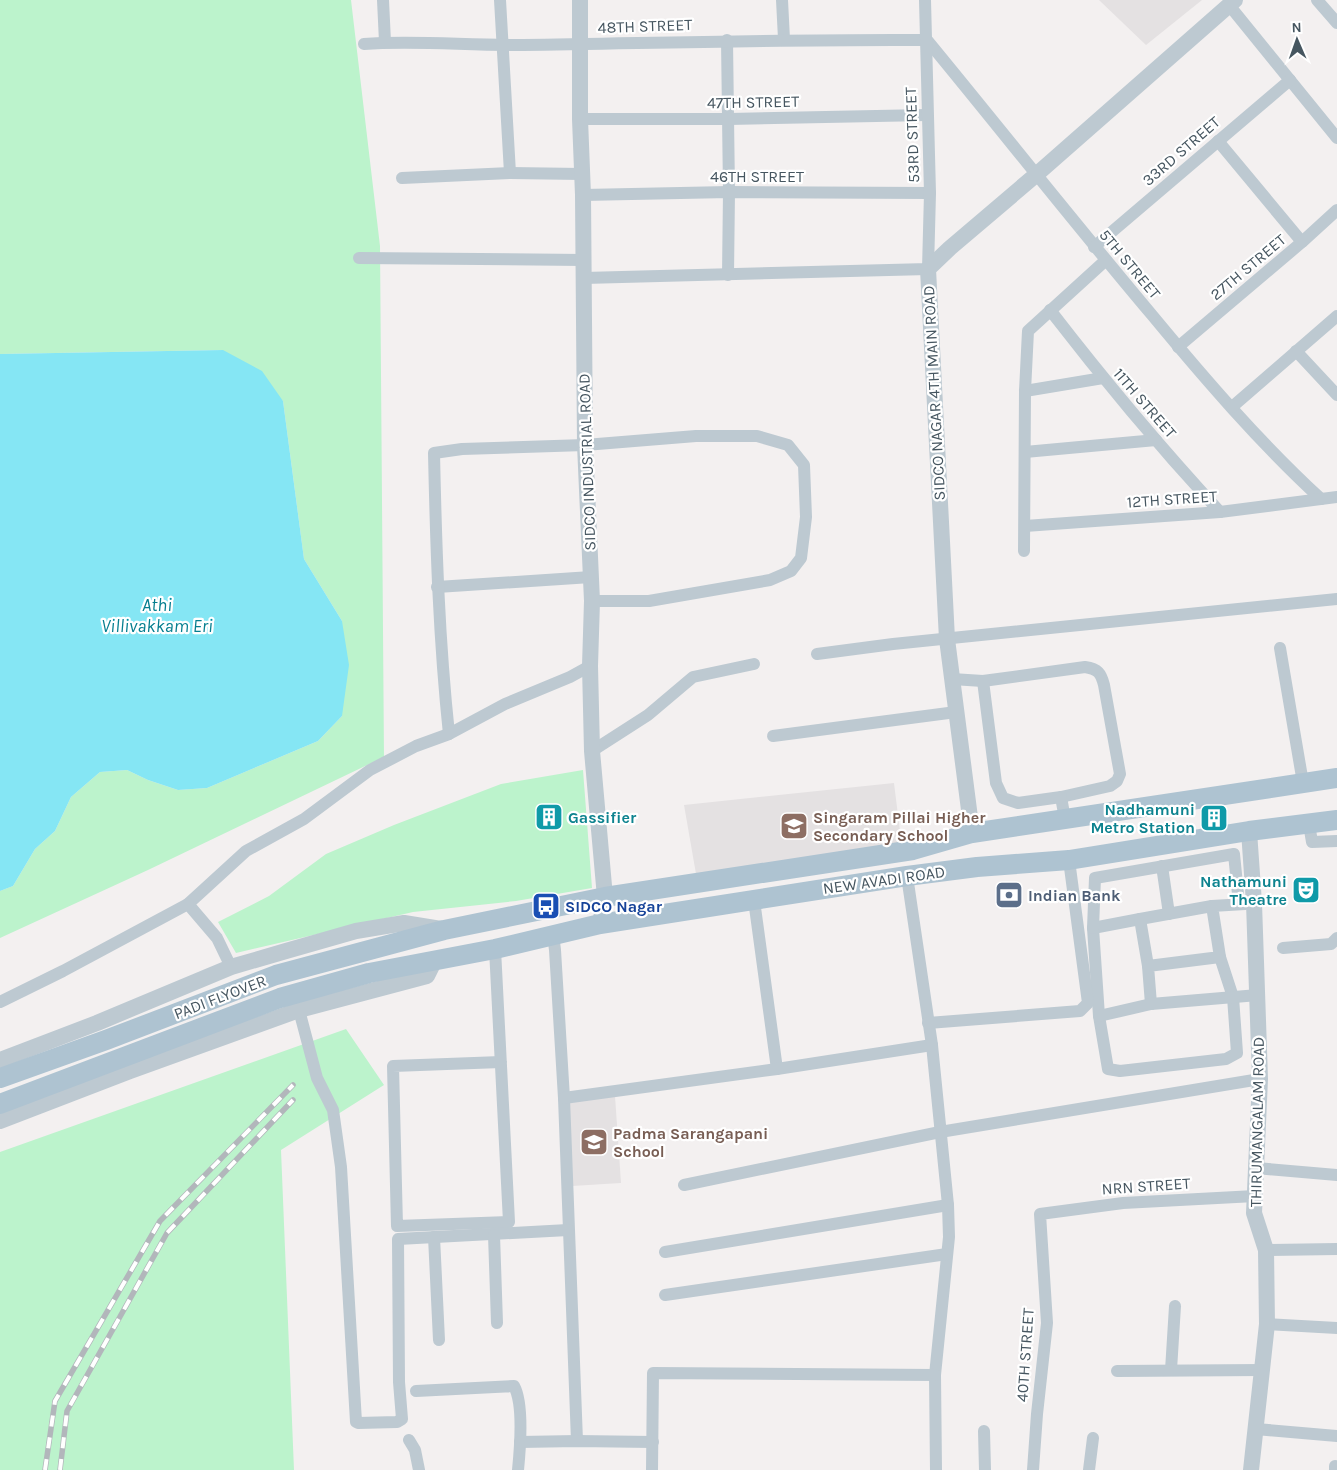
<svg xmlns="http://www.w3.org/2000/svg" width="1337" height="1470" viewBox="0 0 1337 1470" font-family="Karla,sans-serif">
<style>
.education{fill:#e4e1e2}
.green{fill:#bcf3cc}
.water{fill:#85e6f4}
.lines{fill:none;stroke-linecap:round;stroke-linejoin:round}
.minor{stroke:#bdc9d1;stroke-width:12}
.tertiary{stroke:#bdc9d1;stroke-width:16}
.primary{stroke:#aec3d1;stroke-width:20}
.rail-casing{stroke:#b2b6bb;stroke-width:5.5}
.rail{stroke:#fff;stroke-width:4;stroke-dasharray:11;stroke-linecap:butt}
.labels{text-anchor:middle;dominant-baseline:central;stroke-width:4.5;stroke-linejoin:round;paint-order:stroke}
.street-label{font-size:16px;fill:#465660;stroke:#fff}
.culture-label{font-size:16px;font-weight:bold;fill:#0d838f;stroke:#fff;text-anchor:end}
.education-label{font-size:16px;font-weight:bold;fill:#785e54;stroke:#fff;text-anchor:start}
.service-label{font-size:16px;font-weight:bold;fill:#4e5e75;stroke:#fff;text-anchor:start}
.transit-label{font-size:16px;font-weight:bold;fill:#164399;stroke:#fff;text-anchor:start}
.water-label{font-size:18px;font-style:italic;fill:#047e8f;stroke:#fff}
</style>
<rect width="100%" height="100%" fill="#f3f0f0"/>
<!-- education -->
<g class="education">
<path d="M1099,0H1202L1146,45Z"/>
<path d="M894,783L902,847L696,874L684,805Z"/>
<path d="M615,1096L621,1183L572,1186L568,1101Z"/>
</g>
<!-- green -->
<g class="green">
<path d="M0,0H351L380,246L384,757L148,870L0,938V891L13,886L35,849L55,831L71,797L100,772L127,770L148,780L178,790L207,788L318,741L342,716V621L304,559L283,401L222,350L0,354Z"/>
<path d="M583,770L592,888L516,901L413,912L236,953L218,922L269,896L326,854L394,825L501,784Z"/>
<path d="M346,1029L384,1085L281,1150L294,1470H0V1152Z"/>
</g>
<!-- water -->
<path class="water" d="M223,350L262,371L283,401L304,559L342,621L349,665L342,716L318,741L207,788L178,790L148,780L127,770L100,772L71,797L55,831L35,849L13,886L0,891V354Z"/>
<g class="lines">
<!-- minor -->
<g class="minor">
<path d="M383,0L385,42"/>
<path d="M500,0L510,173"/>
<path d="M782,0L784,39"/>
<path d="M1317,0L1337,23"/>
<path d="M1229,5L1337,138"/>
<path d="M727,40L729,192L728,275"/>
<path d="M364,44C417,40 470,46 523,45C657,43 792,39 927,40C1002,131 1076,225 1152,315C1205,379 1260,443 1321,499"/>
<path d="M580,119H729L927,115"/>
<path d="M1218,141L1302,242"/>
<path d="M402,178L510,173L582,174"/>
<path d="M583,195L729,192L930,193"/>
<path d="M1094,247L1290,80"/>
<path d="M359,258L584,260"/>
<path d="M584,278L928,269L930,193L925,0"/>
<path d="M1050,310C1104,380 1160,447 1220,512"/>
<path d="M1178,347L1302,242L1337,210"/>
<path d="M1296,351L1337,395"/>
<path d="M1025,391L1103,378"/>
<path d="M1232,407L1337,316"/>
<path d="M1025,452L1156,440"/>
<path d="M1025,526L1220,512L1337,497"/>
<path d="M1024,551L1025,391L1028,331L1106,260"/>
<path d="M437,587L591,577"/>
<path d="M1280,648L1303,783"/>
<path d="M817,654L893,644L1337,599"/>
<path d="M952,679L983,681L1085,667C1098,669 1101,673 1104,685L1120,774L1117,781L1110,786L1061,797L1065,819"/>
<path d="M983,681L996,783L1003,798L1018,803L1061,797"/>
<path d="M449,734C439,640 436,547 434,453L462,449L585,445L696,436H757L788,445L804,465L806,517L801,558L791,571L770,580L649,601H592"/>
<path d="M773,736L956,712"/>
<path d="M592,751L648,715L693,677L754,664"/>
<path d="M1309,824L1312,842L1337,841"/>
<path d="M1162,866L1169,914"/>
<path d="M907,876L932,1045L948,1205L949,1237L935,1375L936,1470"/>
<path d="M754,900L777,1069"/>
<path d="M1140,919L1093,928L1099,1016L1108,1069L1120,1071L1226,1059L1237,1053L1233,997L1220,957"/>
<path d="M1093,928L1095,878L1234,854L1239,904"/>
<path d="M553,934L555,950L564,1098L577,1441"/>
<path d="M1283,948L1331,944L1337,938"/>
<path d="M495,949L509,1222L397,1226L393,1066L501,1062"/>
<path d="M1148,966L1140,919L1212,906"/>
<path d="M231,967L217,938L188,904L246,851L304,819L370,770L416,746L449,734L505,704L570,677L590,666"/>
<path d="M0,1002L63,971L188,904"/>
<path d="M1151,1004L1148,966L1220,957L1212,906L1245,904"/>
<path d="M299,1010L317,1078L333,1110L341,1167L356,1422L358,1423L397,1422L402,1419L399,1382L398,1239L568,1230"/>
<path d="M1099,1016L1151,1004L1258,995"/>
<path d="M928,1023L1080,1011L1088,1003L1069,860"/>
<path d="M564,1098L777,1069L932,1045"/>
<path d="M1256,1168L1337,1175"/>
<path d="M684,1185L940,1132L1260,1079"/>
<path d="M494,1235L497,1323"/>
<path d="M434,1237L439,1340"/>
<path d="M1266,1250L1337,1249"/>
<path d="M665,1252L948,1205"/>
<path d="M665,1295L947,1254"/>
<path d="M1267,1324L1337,1328"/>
<path d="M1171,1370L1175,1306"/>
<path d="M1117,1371L1262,1370"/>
<path d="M416,1391L514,1386C524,1404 520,1450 518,1470"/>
<path d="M1256,1429L1337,1436"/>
<path d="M984,1431L985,1470"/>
<path d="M409,1440L415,1450L419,1470"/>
<path d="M520,1442L577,1441L653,1442"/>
<path d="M652,1470L653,1373L935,1375"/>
<path d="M1033,1470L1037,1414L1047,1323L1040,1214L1123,1203L1255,1196"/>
<path d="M1089,1470L1093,1438"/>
<path d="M1335,1470V1466L1337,1467"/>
</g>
<!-- tertiary -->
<g class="tertiary">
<path d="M580,0V119L583,195L585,445L592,601L590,666L592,751L605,897L600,924"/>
<path d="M1249,831L1254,903L1260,1079L1254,1213L1266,1250L1267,1324L1251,1470"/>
<path d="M972,833L947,639L928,269L950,248L1037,174L1235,0"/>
<path d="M0,1060L97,1023L231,967L286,951L356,931L404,923L441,929"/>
<path d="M0,1121L130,1071L299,1010L427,976L435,960"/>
</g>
<!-- primary -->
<g class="primary">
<path d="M0,1078L106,1040L276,975L444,930L605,897L913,850L972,833L1337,778"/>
<path d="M0,1104L280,998L369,973L495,949L600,924L907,876L977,867L1069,860L1249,831L1337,820"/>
</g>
<defs>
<g id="rail">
<path d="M45,1470L55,1401L160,1221L293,1085"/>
<path d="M60,1470L67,1411L167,1233L293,1100"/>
</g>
</defs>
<!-- rail casing -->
<use href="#rail" class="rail-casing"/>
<!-- rail -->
<use href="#rail" class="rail"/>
</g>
<!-- icons -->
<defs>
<symbol id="building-square" viewBox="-11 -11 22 22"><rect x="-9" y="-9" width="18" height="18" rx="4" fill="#0f9aa8" stroke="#fff"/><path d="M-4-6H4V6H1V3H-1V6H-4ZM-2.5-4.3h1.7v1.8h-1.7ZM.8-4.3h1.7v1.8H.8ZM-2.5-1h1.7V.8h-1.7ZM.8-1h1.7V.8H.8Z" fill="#fff"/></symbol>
<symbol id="school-square" viewBox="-11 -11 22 22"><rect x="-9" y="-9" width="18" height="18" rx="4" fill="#8d6e63" stroke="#fff"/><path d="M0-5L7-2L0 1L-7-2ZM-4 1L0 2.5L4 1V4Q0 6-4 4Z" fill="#fff"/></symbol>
<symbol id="theatre-square" viewBox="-11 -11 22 22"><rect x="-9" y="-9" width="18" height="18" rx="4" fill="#0f9aa8" stroke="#fff"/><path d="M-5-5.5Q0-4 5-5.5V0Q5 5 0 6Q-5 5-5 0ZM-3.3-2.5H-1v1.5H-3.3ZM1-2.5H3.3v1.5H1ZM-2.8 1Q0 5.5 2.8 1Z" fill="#fff"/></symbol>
<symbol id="bank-square" viewBox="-11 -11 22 22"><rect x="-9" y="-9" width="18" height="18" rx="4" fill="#5c6f8a" stroke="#fff"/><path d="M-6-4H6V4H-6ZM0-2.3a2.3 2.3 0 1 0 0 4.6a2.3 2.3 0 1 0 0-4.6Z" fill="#fff"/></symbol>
<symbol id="bus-square" viewBox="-11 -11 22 22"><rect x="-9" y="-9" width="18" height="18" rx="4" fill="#1a4fb4" stroke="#fff"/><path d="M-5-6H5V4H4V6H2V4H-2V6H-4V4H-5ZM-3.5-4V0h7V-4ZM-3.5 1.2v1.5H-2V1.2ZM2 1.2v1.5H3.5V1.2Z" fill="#fff"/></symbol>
</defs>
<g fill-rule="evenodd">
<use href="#building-square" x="533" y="801" width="32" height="32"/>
<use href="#building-square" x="1198" y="802" width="32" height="32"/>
<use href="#school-square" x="778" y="810" width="32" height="32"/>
<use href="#theatre-square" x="1290" y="874" width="32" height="32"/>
<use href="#bank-square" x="993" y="879" width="32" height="32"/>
<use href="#bus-square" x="530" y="890" width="32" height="32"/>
<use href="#school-square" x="578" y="1126" width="32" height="32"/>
</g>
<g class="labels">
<!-- street labels -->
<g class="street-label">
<text transform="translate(645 26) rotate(-2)">48TH STREET</text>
<text transform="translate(753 102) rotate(-1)">47TH STREET</text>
<text transform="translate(912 135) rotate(-92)">53RD STREET</text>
<text transform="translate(1181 151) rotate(-41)">33RD STREET</text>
<text x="757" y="176">46TH STREET</text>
<text transform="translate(1130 264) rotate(50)">5TH STREET</text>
<text transform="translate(1248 267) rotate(-40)">27TH STREET</text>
<text transform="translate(934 393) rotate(-93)">SIDCO NAGAR 4TH MAIN ROAD</text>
<text transform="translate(1145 403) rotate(49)">11TH STREET</text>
<text transform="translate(587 462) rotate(-92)">SIDCO INDUSTRIAL ROAD</text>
<text transform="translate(1172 499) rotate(-4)">12TH STREET</text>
<text transform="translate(884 880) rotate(-8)">NEW AVADI ROAD</text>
<text transform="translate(220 997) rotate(-21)">PADI FLYOVER</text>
<text transform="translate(1257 1122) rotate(-89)">THIRUMANGALAM ROAD</text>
<text transform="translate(1146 1186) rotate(-4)">NRN STREET</text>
<text transform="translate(1025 1355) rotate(-86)">40TH STREET</text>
</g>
<!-- culture labels -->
<g class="culture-label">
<text x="1195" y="809">Nadhamuni<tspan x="1195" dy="18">Metro Station</tspan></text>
<text x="568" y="817" text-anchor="start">Gassifier</text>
<text x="1287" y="881">Nathamuni<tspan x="1287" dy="18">Theatre</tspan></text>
</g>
<!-- education labels -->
<g class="education-label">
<text x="813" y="817">Singaram Pillai Higher<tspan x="813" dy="18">Secondary School</tspan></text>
<text x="613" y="1133">Padma Sarangapani<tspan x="613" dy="18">School</tspan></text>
</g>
<!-- service labels -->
<g class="service-label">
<text x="1028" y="895">Indian Bank</text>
</g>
<!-- transit labels -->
<g class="transit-label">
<text x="565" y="906">SIDCO Nagar</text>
</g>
<!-- water labels -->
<g class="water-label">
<text x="157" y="605">Athi<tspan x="157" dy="21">Villivakkam Eri</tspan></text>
</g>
</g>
<!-- north arrow -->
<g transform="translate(1297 40) rotate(358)" stroke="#ffffff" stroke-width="4" paint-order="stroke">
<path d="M0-4L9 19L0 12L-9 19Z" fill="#465660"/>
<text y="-8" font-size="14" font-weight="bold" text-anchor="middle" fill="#465660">N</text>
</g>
</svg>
